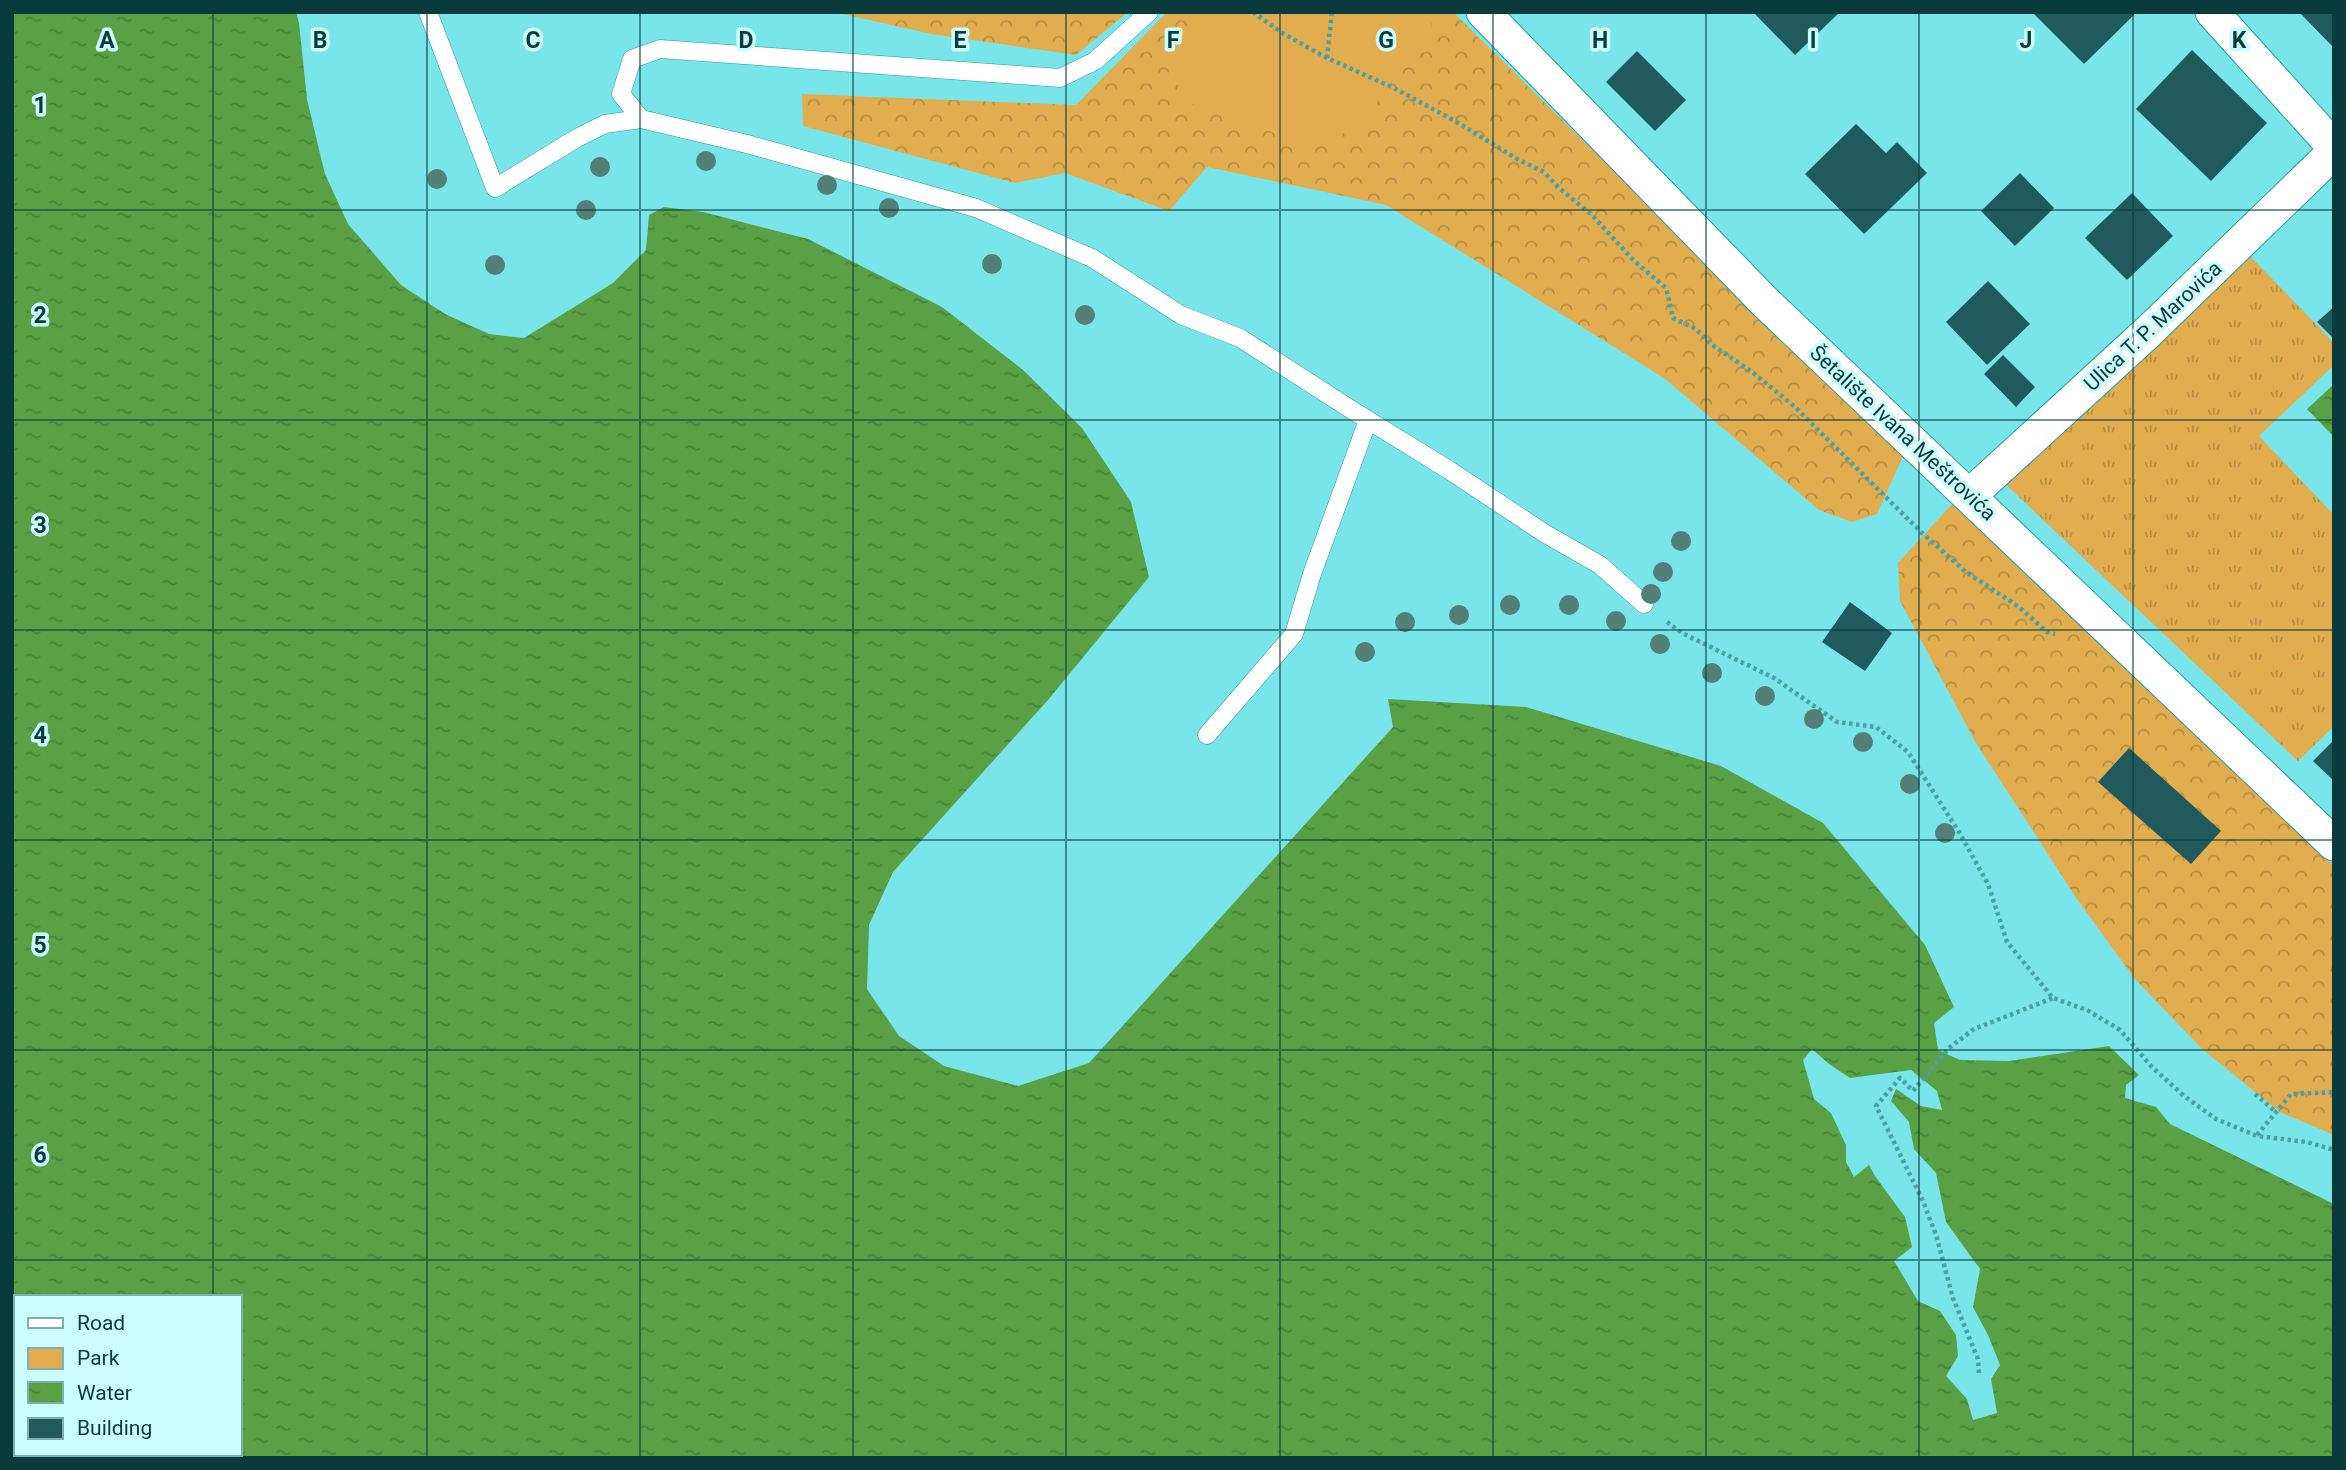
<svg xmlns="http://www.w3.org/2000/svg" width="2346" height="1470" viewBox="0 0 2346 1470" font-family="Roboto,sans-serif">
<style>
.grass{fill:url(#grass-tufts)}
.forest{fill:url(#forest-crowns)}
.park{fill:#e2ad4f}
.water{fill:url(#water-ripples);fill-rule:evenodd}
.building{fill:#215a5c}
.lines{fill:none;stroke-linecap:round;stroke-linejoin:round}
.service-casing{stroke:#219ca1;stroke-width:19}
.minor-casing{stroke:#219ca1;stroke-width:35}
.path{stroke:#4ba0a4;stroke-width:4.5;stroke-dasharray:3.5 3.5;stroke-linecap:butt}
.service{stroke:#fff;stroke-width:18}
.minor{stroke:#fff;stroke-width:33}
.tree{fill:#547f76}
.grid{fill:none;stroke:#093b3d;stroke-width:2;stroke-opacity:0.55}
.labels{text-anchor:middle;dominant-baseline:central;stroke-width:7;stroke-linejoin:round;paint-order:stroke}
.street-label{font-size:21px;fill:#093b3d;stroke:#cbfdff}
.grid-label{font-size:23px;text-anchor:middle;font-weight:bold;fill:#093b3d;stroke:#cbfdff;stroke-width:7;stroke-linejoin:round;paint-order:stroke}
</style>
<defs>
<pattern id="grass-tufts" width="24" height="20" patternUnits="userSpaceOnUse" patternTransform="scale(1.75)"><rect width="24" height="20" fill="#e2ad4f"/><path d="M3 7l-1-3M5 7V3M7 7l1-3M15 17l-1-3M17 17v-4M19 17l1-3" fill="none" stroke="#b58e43"/></pattern>
<pattern id="forest-crowns" width="20" height="18" patternUnits="userSpaceOnUse" patternTransform="scale(1.75)"><rect width="20" height="18" fill="#e2ad4f"/><path d="M2 6a3 3 0 1 1 6 0M12 15a3 3 0 1 1 6 0" fill="none" stroke="#b58e43"/></pattern>
<pattern id="water-ripples" width="26" height="14" patternUnits="userSpaceOnUse" patternTransform="scale(1.75)"><rect width="26" height="14" fill="#59a144"/><path d="M2 4q2-2 4 0t4 0M15 11q2-2 4 0t4 0" fill="none" stroke="#48843a"/></pattern>
</defs>
<rect width="100%" height="100%" fill="#78e5ea"/>
<!-- grass -->
<path class="grass" d="M2251,257L2334,343V365L2259,436L2334,515V726L2298,761L2003,482Z"/>
<!-- forest -->
<g class="forest">
<path d="M834,12H1128L1076,55L931,34Z"/>
<path d="M1167,12H1453L1780,335L1904,454L1877,514L1852,522L1819,510L1664,378L1386,205L1207,167L1169,211L1065,173L1015,183L803,126L802,94L1076,105Z"/>
<path d="M1954,502L2198,732L2334,866V1135L2280,1112L2202,1049L2134,978L2077,899L1976,743L1900,601L1898,563Z"/>
</g>
<!-- park -->
<path class="park" d="M1193,12H1426L1432,25L1362,124L1317,147L1196,107L1168,73Z"/>
<!-- water -->
<g class="water">
<path d="M12,12H296L299,23L307,99L321,158L325,174L348,224L401,285L445,314L489,334L524,338L613,283L646,250L649,215L664,207L703,212L808,239L942,307L1023,370L1082,428L1131,502L1149,577L1048,700L893,872L869,925L867,989L899,1036L944,1066L1018,1086L1089,1063L1393,727L1388,699L1526,707L1721,766L1823,823L1925,945L1954,1007L1934,1023L1938,1050L1960,1060L2009,1061L2109,1046L2139,1075L2126,1085L2125,1098L2156,1107L2170,1124L2334,1204V1458H12ZM1812,1049L1829,1064L1850,1078L1911,1070L1937,1091L1942,1110L1921,1106L1896,1089L1891,1101L1909,1122L1914,1149L1936,1173L1946,1222L1980,1269L1973,1307L1988,1335L2000,1365L1991,1379L1997,1413L1973,1420L1967,1399L1946,1376L1958,1356L1956,1335L1940,1311L1918,1301L1894,1261L1912,1247L1905,1217L1875,1176L1869,1165L1854,1177L1846,1162V1145L1831,1113L1814,1099L1803,1060ZM16,1297H240V1454H16Z"/>
<path d="M2334,384V437L2307,409Z"/>
</g>
<!-- building -->
<g class="building">
<path d="M1753,12H1840L1795,55Z"/>
<path d="M2032,12H2137L2084,64Z"/>
<path d="M2299,12H2334V48Z"/>
<path d="M2192,50L2267,123L2211,181L2136,109Z"/>
<path d="M1637,51L1686,100L1655,131L1606,82Z"/>
<path d="M1856,124L1886,153L1897,142L1927,173L1864,234L1805,174Z"/>
<path d="M2020,173L2054,208L2015,246L1981,211Z"/>
<path d="M2132,193L2173,236L2127,280L2085,238Z"/>
<path d="M1988,281L2030,324L1987,365L1946,322Z"/>
<path d="M2334,307V339L2317,322Z"/>
<path d="M2003,355L2035,387L2016,407L1984,374Z"/>
<path d="M1850,602L1892,633L1865,671L1822,642Z"/>
<path d="M2334,740V781L2313,761Z"/>
<path d="M2129,748L2221,831L2191,864L2098,782Z"/>
</g>
<g class="lines">
<defs>
<g id="service">
<path d="M428,12L495,188L577,138L605,124L641,119L747,144L976,208L1092,258L1181,315L1240,338L1355,412L1449,470L1544,533L1600,565L1644,604"/>
<path d="M641,119L621,94L632,59L660,49L1060,78L1095,61L1149,12"/>
<path d="M1207,735L1294,634L1312,574L1368,420"/>
</g>
<g id="minor">
<path d="M1483,12L1764,301L2334,844"/>
<path d="M2212,12L2334,147"/>
<path d="M1969,496L2148,332L2334,152"/>
</g>
</defs>
<!-- service casing -->
<use href="#service" class="service-casing"/>
<!-- minor casing -->
<use href="#minor" class="minor-casing"/>
<!-- path -->
<g class="path">
<path d="M1253,12L1282,33L1327,58L1394,88L1455,121L1519,160L1544,172L1559,188L1592,215L1634,261L1666,288L1673,318L1696,329L1711,344L1752,372L1794,406L1921,532L1966,572L2019,607L2047,632L2055,634"/>
<path d="M1327,58L1332,12"/>
<path d="M1667,622L1682,633L1774,678L1837,722L1876,727L1908,752L1959,832L1988,884L2007,942L2053,998L2087,1010L2120,1030L2152,1067L2184,1096L2216,1119L2257,1136L2307,1142L2334,1150"/>
<path d="M2255,1094L2276,1112"/>
<path d="M2257,1135L2291,1094L2334,1092"/>
<path d="M1979,1373L1978,1359L1953,1298L1936,1235L1923,1201L1876,1106L1900,1078L1913,1091L1949,1048L1974,1029L2053,998"/>
</g>
<!-- service -->
<use href="#service" class="service"/>
<!-- minor -->
<use href="#minor" class="minor"/>
</g>
<!-- trees -->
<g class="tree">
<circle cx="706" cy="161" r="10"/>
<circle cx="600" cy="167" r="10"/>
<circle cx="437" cy="179" r="10"/>
<circle cx="827" cy="185" r="10"/>
<circle cx="889" cy="208" r="10"/>
<circle cx="586" cy="210" r="10"/>
<circle cx="992" cy="264" r="10"/>
<circle cx="495" cy="265" r="10"/>
<circle cx="1085" cy="315" r="10"/>
<circle cx="1681" cy="541" r="10"/>
<circle cx="1663" cy="572" r="10"/>
<circle cx="1651" cy="594" r="10"/>
<circle cx="1510" cy="605" r="10"/>
<circle cx="1569" cy="605" r="10"/>
<circle cx="1459" cy="615" r="10"/>
<circle cx="1616" cy="621" r="10"/>
<circle cx="1405" cy="622" r="10"/>
<circle cx="1660" cy="644" r="10"/>
<circle cx="1365" cy="652" r="10"/>
<circle cx="1712" cy="673" r="10"/>
<circle cx="1765" cy="696" r="10"/>
<circle cx="1814" cy="719" r="10"/>
<circle cx="1863" cy="742" r="10"/>
<circle cx="1910" cy="784" r="10"/>
<circle cx="1945" cy="833" r="10"/>
</g>
<!-- grid -->
<path class="grid" d="M213,12V1297M427,12V1458M640,12V1458M853,12V1458M1066,12V1458M1280,12V1458M1493,12V1458M1706,12V1458M1919,12V1458M2133,12V1458M12,210H2334M12,420H2334M12,630H2334M12,840H2334M12,1050H2334M12,1260H2334M213,1454V1458"/>
<g class="labels">
<!-- street labels -->
<g class="street-label">
<text transform="translate(2153 326) rotate(-43)">Ulica T. P. Marovića</text>
<text transform="translate(1903 433) rotate(43)">Šetalište Ivana Meštrovića</text>
</g>
</g>
<g class="grid-label">
<text x="107" y="48">A</text>
<text x="320" y="48">B</text>
<text x="533" y="48">C</text>
<text x="746" y="48">D</text>
<text x="960" y="48">E</text>
<text x="1173" y="48">F</text>
<text x="1386" y="48">G</text>
<text x="1600" y="48">H</text>
<text x="1813" y="48">I</text>
<text x="2026" y="48">J</text>
<text x="2239" y="48">K</text>
<text x="40" y="113">1</text>
<text x="40" y="323">2</text>
<text x="40" y="533">3</text>
<text x="40" y="743">4</text>
<text x="40" y="953">5</text>
<text x="40" y="1163">6</text>
</g>
<!-- border -->
<rect width="2346" height="1470" fill="none" stroke="#093b3d" stroke-width="28"/>
<!-- legend -->
<rect x="14" y="1295" width="228" height="161" fill="#cbfdff" stroke="#7dafb1" stroke-width="2"/>
<rect x="28" y="1318" width="35" height="10" fill="#ffffff" stroke="#7dafb1" stroke-width="2"/>
<text x="77" y="1330" font-size="21" fill="#093b3d">Road</text>
<rect x="28" y="1348" width="35" height="21" fill="#e2ad4f" stroke="#7dafb1" stroke-width="2"/>
<text x="77" y="1365" font-size="21" fill="#093b3d">Park</text>
<rect x="28" y="1382" width="35" height="21" fill="url(#water-ripples)" stroke="#7dafb1" stroke-width="2"/>
<text x="77" y="1400" font-size="21" fill="#093b3d">Water</text>
<rect x="28" y="1418" width="35" height="21" fill="#215a5c" stroke="#7dafb1" stroke-width="2"/>
<text x="77" y="1435" font-size="21" fill="#093b3d">Building</text>
</svg>
